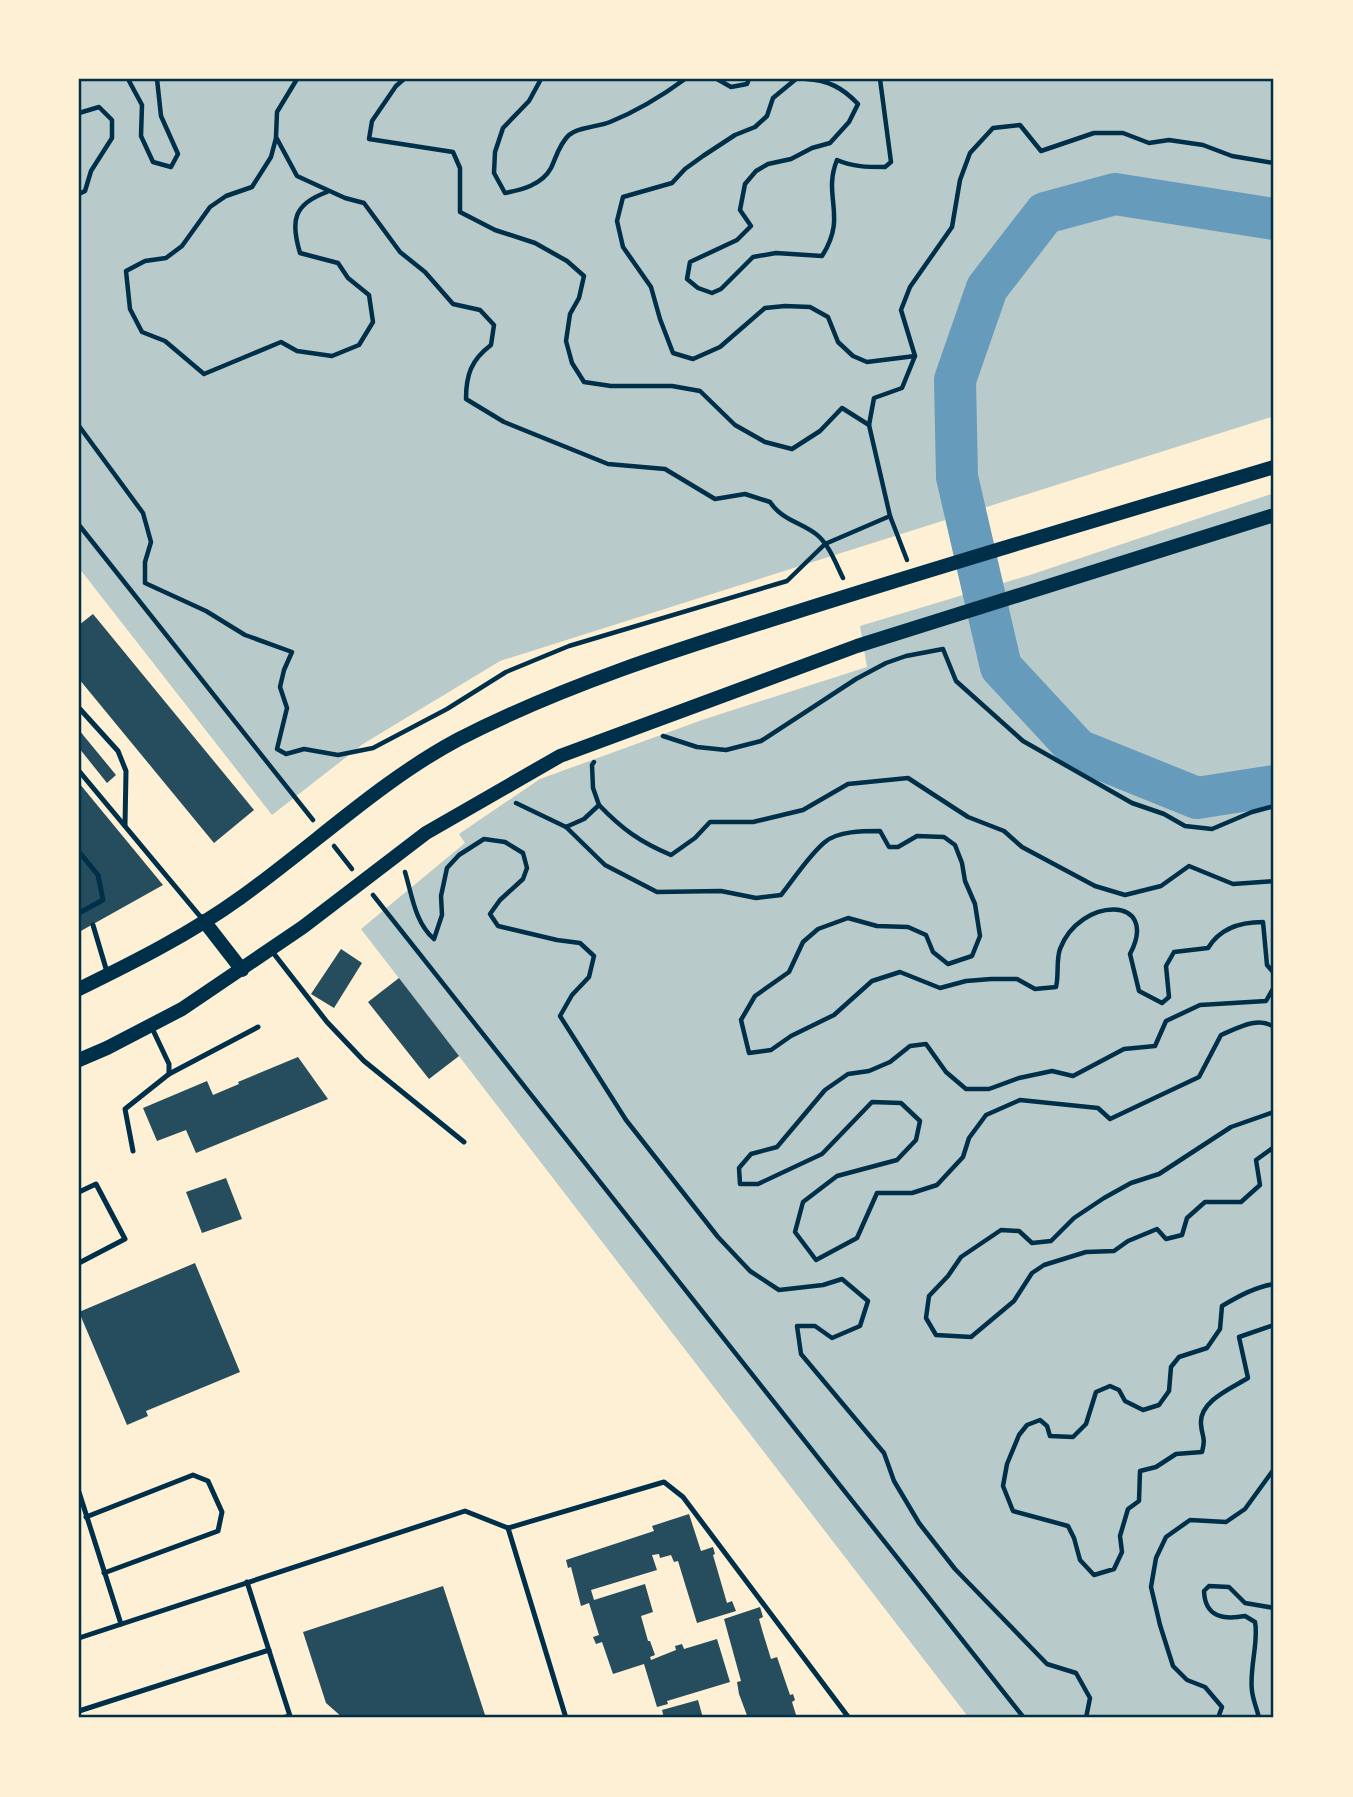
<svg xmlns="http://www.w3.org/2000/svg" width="1353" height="1797" viewBox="0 0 1353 1797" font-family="Lato,sans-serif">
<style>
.green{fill:#b9caca}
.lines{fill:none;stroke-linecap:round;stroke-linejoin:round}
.river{stroke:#669bbc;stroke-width:42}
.building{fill:#264d5e}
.path{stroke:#003049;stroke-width:4.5}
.service{stroke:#003049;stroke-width:5}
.secondary{stroke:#003049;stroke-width:14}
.neatline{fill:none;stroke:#003049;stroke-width:2.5}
</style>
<rect width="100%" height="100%" fill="#fdf0d5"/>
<!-- green -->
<g class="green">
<path d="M79,79H1274V416L500,661L363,744L272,815L79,568Z"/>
<path d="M1274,493V1718H969L361,929L465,843L459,834L540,779L702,720L867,667L860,626L1030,575Z"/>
</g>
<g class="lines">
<!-- river -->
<path class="river" d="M1274,219L1115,194L1045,213L987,288L955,380L957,477L1001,667L1078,750L1197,798L1274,786"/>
</g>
<!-- building -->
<g class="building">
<path d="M93,614L254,810L214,843L79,679V625Z"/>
<path d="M79,730L116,775L107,783L79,748Z"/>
<path d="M79,783L163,885L79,932Z"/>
<path d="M341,949L362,963L334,1008L311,994Z"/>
<path d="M399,978L459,1056L429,1079L368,1002Z"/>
<path d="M298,1057L328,1099L196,1153L186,1130L157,1141L143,1108L207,1081L213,1095L239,1084L238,1082Z"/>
<path d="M226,1178L242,1219L202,1233L186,1192Z"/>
<path d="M195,1263L240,1372L146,1411L148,1416L127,1425L79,1312Z"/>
<path d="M689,1514L701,1551L713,1547L715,1554L713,1555L727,1603L732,1601L736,1611L697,1623L678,1561L674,1562L671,1555L660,1558L659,1554L652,1555L657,1570L591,1590L594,1600L645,1584L653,1612L641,1616L648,1641H650L655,1655L650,1657L651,1660L676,1650L675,1646L682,1644L684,1649L717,1639L730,1682L667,1701L668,1704L657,1707L644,1664L613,1674L602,1642L596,1644L593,1637L599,1635L589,1603L581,1606L571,1567L568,1568L566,1560L654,1531L652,1526Z"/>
<path d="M443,1586L486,1718H343L326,1703L303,1632Z"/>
<path d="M760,1607L763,1617L759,1619L763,1633L771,1659L777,1657L790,1695L793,1694L795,1700L792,1702L797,1718H748L739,1694L737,1682L741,1681L724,1619Z"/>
<path d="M698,1700L703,1718H664L662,1710Z"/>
</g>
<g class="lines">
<!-- path -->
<g class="path">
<path d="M128,79L142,105L141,136L153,162L171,167L178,154L161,116L157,79"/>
<path d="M297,79L277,112L276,137L297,176L345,198L364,203L400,252L425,272L453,304L480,310L494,325L491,345C471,360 466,375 466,399L504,422L608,464L665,469L715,499L745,494L770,502C782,520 800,522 816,534C829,544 836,564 843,578"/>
<path d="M404,79L396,86L372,121L369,139L453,152L460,168V212L495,230L535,243L567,261L584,276L579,298L570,314L566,341L572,363L584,382L611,386H672L700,391L735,425L765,442L792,449L820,431L842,408L869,425"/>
<path d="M541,79L529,101L503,128L495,152L494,173L505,193C521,190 542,185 551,168C556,158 559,144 569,135C578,127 598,127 610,122C637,111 662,96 685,79"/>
<path d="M717,79L731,87L747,84L749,79"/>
<path d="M796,79L773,98L767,116L755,127L735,135L703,156L685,169L672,183L623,197L617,221L623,247L651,287L660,319L673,353L693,359L720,347L765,308L785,306L810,307L828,317L838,342L853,356L867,362L915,356"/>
<path d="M806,79C828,80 843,88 858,104L849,122L830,143L812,148L791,159L768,164L756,171L745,184L740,210L751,226L737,240L690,262L687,279L698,288L712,293L721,289L753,257L776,253L822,256C848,216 822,197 837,160C853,167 867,167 885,167L891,162L880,79"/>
<path d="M79,113L99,107L112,120V138L91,171L85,191L79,194"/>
<path d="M276,138L271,157L252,187L226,196L210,207L182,246L166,258L145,261L126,271L130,309L142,332L165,341L204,374L281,342L297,351L332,356L359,345L373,322L369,295L348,278L338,263L300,253C290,220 294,204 327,192"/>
<path d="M79,426L143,513L151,542L145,562V583L206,611L245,635L292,652L284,670L280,687L287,708L277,749L286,754L304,749L338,755L373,748L447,709L506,672L569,646L787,581L825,544L890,516L869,425L874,398L902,388L915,356L901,310L910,287L952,227L960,180L970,153L993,128L1020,125L1041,151L1094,133H1123L1149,143L1169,140L1203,145L1232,156L1274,163"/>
<path d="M890,516L907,560"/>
<path d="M79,525L313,820"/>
<path d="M663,736L697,747L726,750L761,741L856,679L886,663L906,656L943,649L956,681L1023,741L1132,803L1164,814L1185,826L1212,829L1252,812L1274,806"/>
<path d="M516,803L566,827L584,819L599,805L593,788L592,765L594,762"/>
<path d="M599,805C622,829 640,842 671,855L695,838L710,822H753L803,810L848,784L908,778L968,817L1004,831L1022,847L1095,886L1125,895L1161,886L1189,866L1233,884L1274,881"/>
<path d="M566,827L605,865L657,892L721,891L756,898L781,895C794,879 809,855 825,842C838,831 863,831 880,831L889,847H898L917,836L944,837L955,845L962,863L965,881L975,904L980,936L972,956L948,964L933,952L926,935L908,927L877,926L848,918L818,929L803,942L789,972L755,996L741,1020L749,1053L771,1050L791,1036L834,1015L872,981L900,972L940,988L966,981L991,979H1017L1035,989L1056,987C1059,975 1056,960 1060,949C1080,896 1161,895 1130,954L1139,991L1162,1003L1169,997L1166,966L1174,952L1208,948C1220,928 1241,922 1263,922L1267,965L1274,973"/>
<path d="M334,846L352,869"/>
<path d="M405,872C412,895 415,923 434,939L442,915L441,896L447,868L459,855L484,839L505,842L523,853L527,868L523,879L500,900L490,914L498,926L557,940L580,943L594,956L589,977L572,995L560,1016L626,1120L718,1237L750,1271L779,1290L823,1285L842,1279L868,1301L860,1326L832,1338L815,1326H797L801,1354L884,1453L894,1481L919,1523L955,1569L1047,1664L1076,1673L1090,1698L1086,1718"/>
<path d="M373,895L1024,1718"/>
<path d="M1274,987L1266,1001L1200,1005L1166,1021L1155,1046L1124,1049L1073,1076L1052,1071L1019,1078L989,1089H966L946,1072L926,1044L910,1046L890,1062L869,1071L848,1074L825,1090L777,1147L751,1154L739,1168L740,1184H758L822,1154L872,1102L901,1103L920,1121L916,1140L897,1160L837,1176L803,1202L795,1232L816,1260L857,1238L877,1193H912L937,1185L963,1157L969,1138L986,1115L1020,1100L1098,1108L1110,1119L1199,1077L1221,1035C1238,1028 1258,1016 1274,1027"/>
<path d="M1274,1112L1231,1127L1159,1174L1131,1183L1104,1198L1074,1218L1051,1241L1032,1243L1019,1231L1001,1230L961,1257L948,1276L929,1296L926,1318L936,1335L971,1337L1014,1301L1032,1273L1044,1265L1086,1252L1114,1251L1128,1241L1157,1229L1166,1239L1182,1235L1187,1218L1205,1202H1241L1260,1185L1256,1160L1274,1147"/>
<path d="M1274,1284C1255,1287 1239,1296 1222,1306L1220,1329L1207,1348L1179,1357L1171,1367L1169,1391L1159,1405L1143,1410L1125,1401L1119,1390L1110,1386L1096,1392L1086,1424L1073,1437L1050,1436L1047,1426L1040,1420L1027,1425L1019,1435L1007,1464L1003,1486L1013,1511L1068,1526L1074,1538L1080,1560L1094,1575L1114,1569L1122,1552L1120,1536L1128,1509L1139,1501L1140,1471L1156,1467L1176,1454L1202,1452C1206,1436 1202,1438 1201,1424C1199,1401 1232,1388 1248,1378L1239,1337L1274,1325"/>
<path d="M1218,1718L1222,1707L1205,1687L1187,1680L1173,1666L1160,1625L1151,1587L1156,1558L1166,1537L1190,1520L1226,1522L1245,1509L1274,1469"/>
<path d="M1259,1718C1257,1709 1253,1700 1252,1691C1249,1669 1259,1641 1255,1622L1245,1616C1223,1620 1205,1617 1204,1591L1209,1586L1229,1587L1245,1603L1274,1608"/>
</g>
<!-- service -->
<g class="service">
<path d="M79,708L118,751L126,771L125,825"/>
<path d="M79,771L204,921"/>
<path d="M79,852L98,875L103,900L79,913"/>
<path d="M93,925L107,972"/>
<path d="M271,950L327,1022L364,1061L464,1142"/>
<path d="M169,1074L258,1027"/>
<path d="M133,1151L125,1109L169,1074V1064L152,1028"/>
<path d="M79,1192L96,1184L125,1239L79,1263"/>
<path d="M79,1492L121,1624"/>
<path d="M86,1517L193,1475L208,1481L222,1512L218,1531L104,1573"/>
<path d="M508,1528L566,1718"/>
<path d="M247,1582L290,1716L282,1718"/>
<path d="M79,1638L465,1511L508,1528L664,1482L683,1497L849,1718"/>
<path d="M79,1711L269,1650"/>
</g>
<!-- secondary -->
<g class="secondary">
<path d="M204,921L242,970"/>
<path d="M79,989C134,962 190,934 240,898C313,846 380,781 459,739C566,684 679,649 793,613C953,562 1114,515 1274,467"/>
<path d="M79,1060L107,1048L182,1009L303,927L426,833L560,756L857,646L1274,515"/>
</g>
</g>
<!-- border -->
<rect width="1353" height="1797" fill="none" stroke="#fdf0d5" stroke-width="161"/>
<rect x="80" y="80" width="1192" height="1636" class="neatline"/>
</svg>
